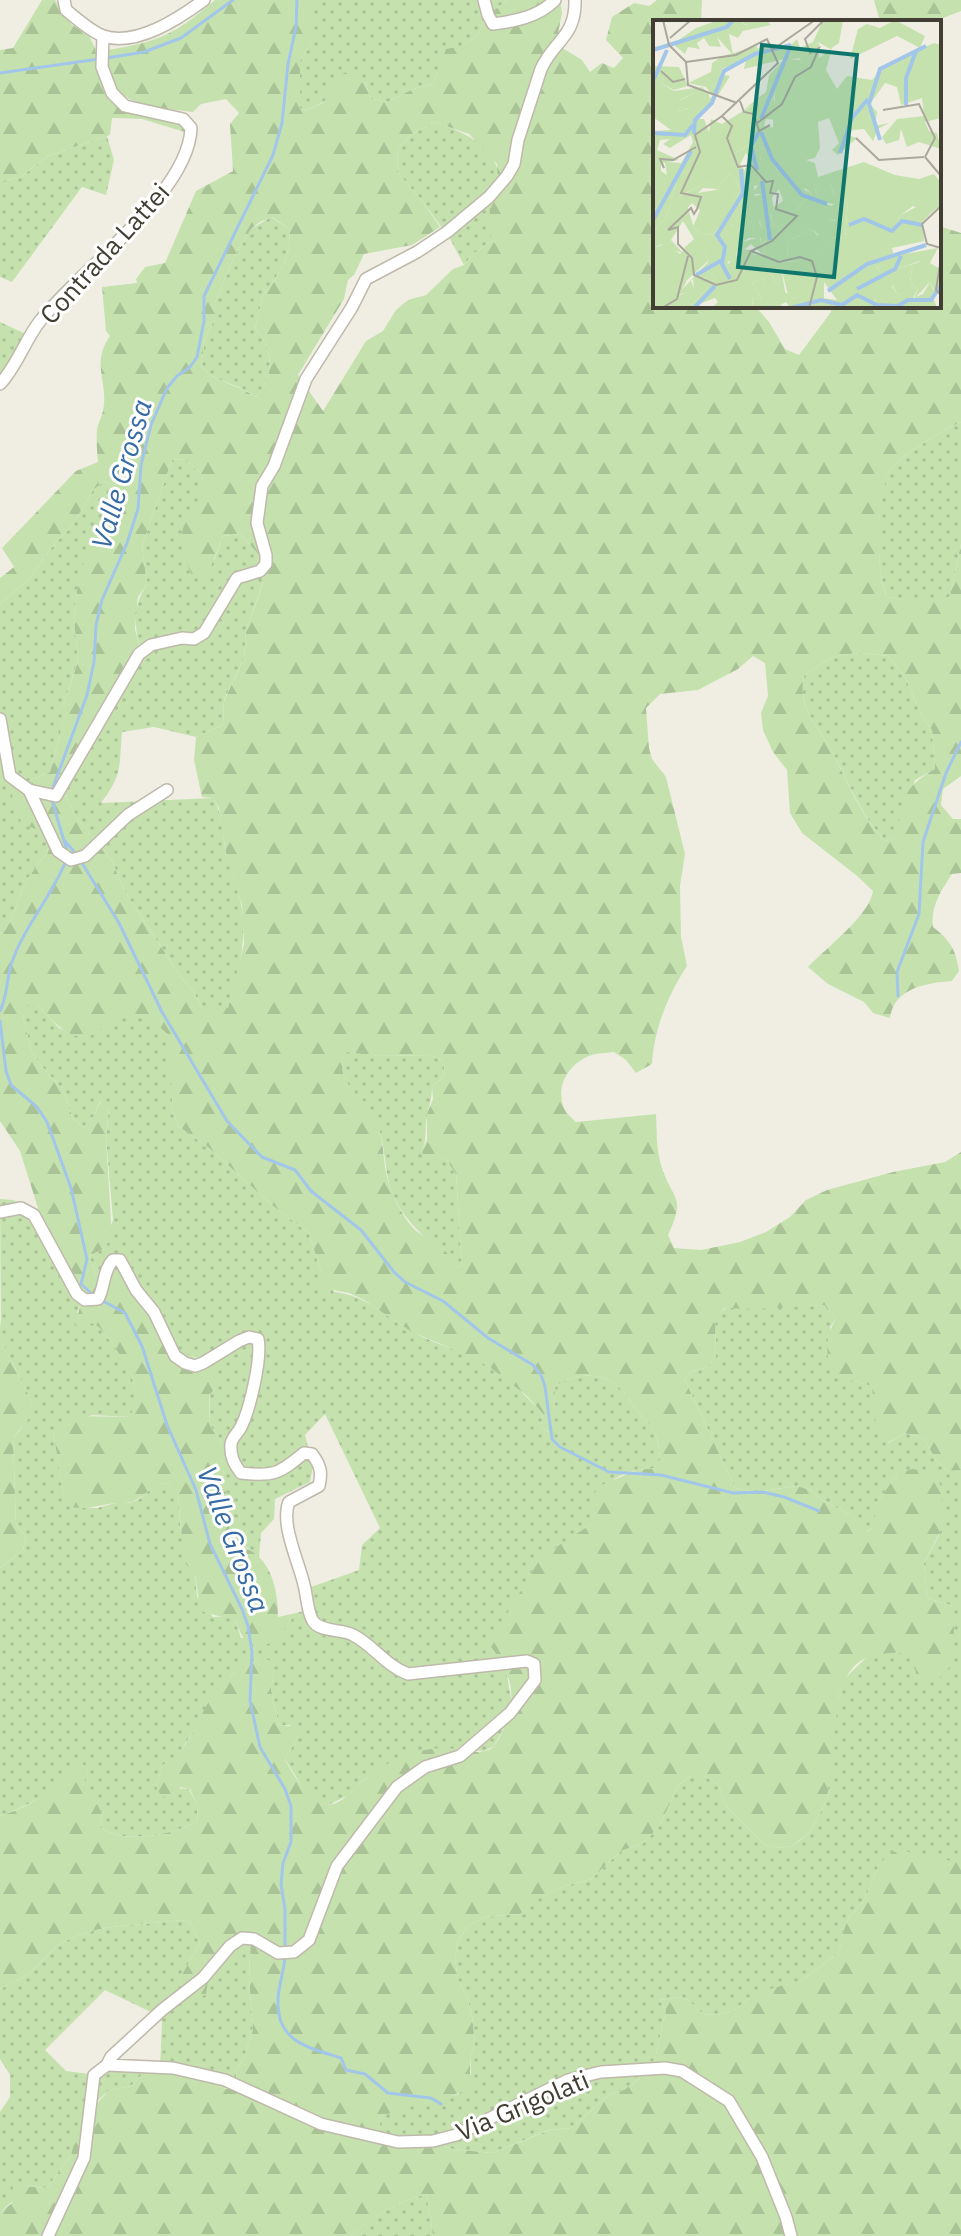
<svg xmlns="http://www.w3.org/2000/svg" width="961" height="2236" viewBox="0 0 961 2236" font-family="'IBM Plex Sans',sans-serif">
<style>
.grass{fill:url(#grass-dots)}
.forest{fill:url(#forest-firs);fill-rule:evenodd}
.lines{fill:none;stroke-linecap:round;stroke-linejoin:round}
.stream{stroke:#a2c5ea;stroke-width:3}
.minor-casing{stroke:#beb9aa;stroke-width:14}
.minor{stroke:#fff;stroke-width:11}
.labels{text-anchor:middle;dominant-baseline:central;stroke-width:6;stroke-linejoin:round;paint-order:stroke}
.street-label{font-size:26px;fill:#423e34;stroke:#fff}
.water-label{font-size:28px;font-style:italic;fill:#366ba5;stroke:#fff}
.inset-river{fill:none;stroke:#a2c5ea;stroke-width:4}
.inset-road{fill:none;stroke:#aaa89d;stroke-width:2}
.view{fill:#0f766e;fill-opacity:0.15;stroke:#0f766e;stroke-width:4}
.inset-edge{fill:none;stroke:#423e34;stroke-width:4}
</style>
<defs>
<pattern id="grass-dots" width="8" height="8" patternUnits="userSpaceOnUse" patternTransform="scale(2)"><rect width="8" height="8" fill="#c5e2ae"/><path d="M2 2h.1M6 6h.1" fill="none" stroke="#aac396" stroke-width="1.8" stroke-linecap="round"/></pattern>
<pattern id="forest-firs" width="22" height="20" patternUnits="userSpaceOnUse" patternTransform="scale(2)"><rect width="22" height="20" fill="#c5e2ae"/><path d="M5 1l3.5 6h-7zM16 11l3.5 6h-7z" fill="#aac396"/></pattern>
</defs>
<rect width="100%" height="100%" fill="#f0eee3"/>
<!-- grass -->
<g class="grass">
<path d="M311,0H508L486,16L478,35L461,46L437,73L433,84L413,89L388,102L371,99L365,81L305,111L300,108V61L311,43Z"/>
<path d="M434,122C461,131 492,143 499,174L491,241L472,255L464,265L450,239L423,202L397,172L398,148L412,134Z"/>
<path d="M107,136L114,160L106,195L82,187L12,282L0,277V181L19,178L48,156Z"/>
<path d="M271,217L289,229L290,243L285,261L275,279L263,295L255,329C274,348 275,377 256,397C238,383 215,383 201,366L205,338L215,319V302L235,255L251,229Z"/>
<path d="M0,322L26,334L1,374H0Z"/>
<path d="M961,422V544L950,596L940,603L887,597C875,575 876,492 890,470C900,456 945,429 961,422Z"/>
<path d="M186,459L202,475L203,492L194,509L214,560L223,536L240,534L262,558L263,582L246,631L244,658L224,700L223,725L196,737L154,727L122,732C119,766 123,774 101,803L213,798C224,815 222,837 227,857C231,873 238,888 241,904C248,940 238,974 228,1008H202L193,991L183,980L125,892L111,859L75,816L65,794L68,775L88,756L139,645C134,624 134,603 147,584L142,546L172,460Z"/>
<path d="M105,481L122,491L123,509L99,535L77,590L74,619L78,660L63,706V723L50,772L26,782L44,831L48,852C37,865 26,879 20,895C14,910 13,924 0,934V604L29,579L55,543L72,526L93,490Z"/>
<path d="M863,653L888,656L905,677L923,718L932,730L935,769L915,780L899,837L885,841C861,815 850,786 834,755C820,728 797,710 804,676C827,659 834,654 863,653Z"/>
<path d="M27,1005H38L59,1028L81,1037L121,1017L137,1015L152,1019L159,1025L168,1035L170,1047L173,1112L178,1126L208,1147L272,1205L309,1233L321,1272L334,1292C367,1295 387,1318 415,1333C431,1342 449,1347 466,1354C496,1367 522,1391 543,1414L541,1427L553,1435L555,1387C574,1371 605,1371 623,1391C627,1395 629,1401 633,1406C652,1429 658,1427 660,1460L654,1468C625,1470 612,1477 593,1499V1523L541,1558L499,1628L512,1704L509,1718L494,1746L484,1751L464,1750L403,1756L362,1781L347,1796L328,1805L316,1802L304,1790L285,1759L298,1736L290,1725L279,1726L271,1689L274,1672L259,1658L231,1675L177,1756L163,1765L156,1786L189,1789L197,1804L198,1821C175,1835 122,1845 100,1827C105,1807 96,1802 81,1790L88,1770C58,1785 31,1806 0,1816V1568L23,1550L26,1537L16,1524L13,1438L22,1428L32,1402L3,1344L1,1334L0,1199L13,1200L39,1210L44,1227L81,1303L77,1313L99,1326L129,1366L135,1388V1405L130,1417L92,1415L53,1431L64,1497L70,1507L97,1508L119,1502L129,1503L138,1500L156,1484L167,1483L178,1494L181,1532L195,1573L197,1597L213,1617L226,1616L235,1619L241,1638L276,1641L296,1613L311,1609V1587L359,1570L362,1545L380,1528L325,1414L305,1435L313,1466L310,1482L275,1499L274,1519L261,1533L259,1557L248,1548L237,1545L230,1534L220,1439L210,1425L209,1361L184,1354L110,1279L96,1274L89,1256L103,1249L113,1220L106,1138L109,1108L100,1101L94,1116L84,1127L73,1119L63,1090L39,1063L31,1050L23,1017Z"/>
<path d="M345,1051L380,1056L431,1055L444,1062L445,1076L432,1086C432,1097 430,1102 428,1112C424,1125 428,1137 422,1151L438,1159L445,1158L456,1174L462,1265L458,1268C437,1246 410,1229 396,1201C382,1176 388,1145 375,1119C362,1091 333,1086 345,1051Z"/>
<path d="M824,1305L836,1318L830,1327L836,1376L872,1386L888,1443L905,1433L924,1439L936,1460L948,1471L961,1470V1863L879,1865L864,1901L849,1917L843,1932V1941L836,1955L802,1980L748,1998L737,2009L717,2015L703,2014L688,2000L679,1997L660,2000L666,2010L655,2059L639,2079L624,2090L610,2094L571,2128L549,2130L492,2153L453,2149L435,2143L387,2134L380,2130L379,2118L394,2110L459,2094L471,2073L470,2057L475,2043L472,2016L467,1997L458,1980L455,1958L458,1941L467,1927L484,1917L520,1914L537,1899L565,1886L591,1879L621,1851L643,1843L652,1834L661,1823L678,1785L691,1776H704L718,1784L726,1806L765,1845L779,1848L792,1846L799,1841L810,1832L827,1800L831,1751L839,1694L844,1679L870,1654L908,1652L915,1662L953,1606L927,1598L924,1563L939,1535L898,1473L875,1505V1527L865,1532L849,1514L822,1500L810,1490L797,1486L756,1492L735,1488L685,1380L691,1371L706,1368L716,1356L715,1316L726,1308Z"/>
<path d="M181,1920L190,1922L200,1943L179,1980L207,1971L220,1945L245,1931L251,1939L249,1977L253,2030L245,2055L236,2071L237,2089C215,2090 198,2078 181,2066L160,2068L162,2021L157,2015L105,1990L45,2050L66,2071L97,2075L98,2072L149,2067L131,2086L108,2091L99,2099L92,2109L71,2156L47,2188L28,2186L0,2213V2112L10,2097V2075L0,2059V1990C9,1983 18,1981 27,1975C39,1967 47,1953 59,1945C95,1922 141,1926 181,1920Z"/>
<path d="M427,2194L433,2236H349C372,2218 399,2200 427,2194Z"/>
</g>
<!-- forest -->
<g class="forest">
<path d="M42,0H55L71,24L89,36L95,48L102,81L109,100L125,111L183,125L188,133L142,119L112,118L110,135L48,156L19,178L0,181V50L13,48Z"/>
<path d="M215,0H311V43L300,61V108L305,111L324,102L340,75L353,69L365,81L371,99L388,102L413,89L433,84L446,49L461,46L478,35L486,16L508,0H560L562,13L556,44L582,60L590,72L602,63L614,68L623,58L606,40L612,17L634,3L649,6L657,0H702L701,22H655V306H755L769,322L785,349L799,355L831,312V306H939V226L961,233V422C945,429 900,456 890,470C877,492 875,575 887,597L940,602L950,596L961,544V776L943,789L941,805L953,819H961V873L952,874C941,891 930,907 933,927C950,940 956,950 959,971L952,981C926,983 894,988 890,1018L873,1013L864,1002L828,984L808,967C825,949 870,915 873,891L856,875L802,833L790,813L787,770L773,752L763,730L761,713L768,696L765,663L753,656L738,669L698,690L660,694L646,708L649,748L652,759L666,777L685,854L680,886L681,937L687,966C668,995 654,1029 652,1064L636,1073L626,1060L614,1052C606,1053 596,1053 589,1056C569,1064 555,1086 564,1108C566,1113 572,1118 576,1122L656,1114C657,1130 656,1149 661,1165C672,1201 687,1194 668,1235L674,1248L701,1250L740,1242L766,1232L790,1217L806,1200L827,1190L893,1172L945,1162L961,1152V1470L948,1471L936,1460L924,1439L905,1433L887,1443L876,1428L872,1386L835,1376C824,1357 825,1337 836,1318L824,1305L754,1309L725,1308L715,1317L716,1356L706,1368L691,1371L685,1380L735,1488L756,1492L797,1486L810,1490L822,1500L849,1514L866,1532L875,1527V1505L898,1473L913,1469L931,1472L940,1484L944,1524L924,1563L927,1598L953,1606C954,1638 961,1693 916,1676L915,1662L907,1652C870,1654 853,1654 839,1694L827,1800L810,1832L792,1846L779,1848L765,1845L726,1806L718,1784L704,1776H691L678,1785L661,1823L652,1834L643,1843L621,1851L591,1879L565,1886L538,1899L520,1914L484,1917L467,1927L458,1941L455,1958L458,1980L467,1997L472,2016L475,2043L470,2057V2088C442,2103 408,2103 379,2118L380,2129L397,2137L435,2143L453,2149L492,2153L550,2130L571,2128L610,2094L624,2090L639,2079L655,2059L666,2010L660,2000L679,1997L688,2000L703,2014L717,2015L737,2009L748,1998L759,1992L802,1980L836,1955L843,1941V1932L849,1917L864,1901L879,1865L889,1854L900,1850L961,1863V2236H433L427,2194C398,2200 372,2219 349,2236H0V2213L12,2203L13,2185L47,2188L71,2156L75,2137L92,2118V2109L108,2091L131,2086L149,2067L181,2066L200,2080L226,2089L237,2088L236,2071L245,2055L253,2030L249,1977L251,1939L245,1932C205,1953 213,1956 206,1995L195,1997L186,1990L179,1980L200,1943L190,1922L181,1920C141,1926 95,1922 59,1945C47,1953 39,1967 27,1975C18,1981 9,1983 0,1990V1816C19,1810 37,1801 52,1788C63,1779 66,1767 81,1762L88,1770L82,1790C96,1802 105,1807 100,1827C121,1845 175,1835 198,1821L197,1804L190,1789L180,1787L174,1799L161,1796L156,1786L163,1765C194,1747 197,1714 218,1688C228,1675 245,1666 259,1658L269,1660L274,1673L271,1689L279,1726H298V1736L285,1759C291,1772 309,1801 324,1804C341,1808 351,1789 364,1780C375,1772 388,1763 400,1757C413,1751 434,1748 448,1748C459,1749 474,1754 485,1751C494,1749 497,1742 501,1734C519,1699 513,1675 489,1644L541,1557L593,1523V1499L597,1487L637,1470L654,1468L660,1460C658,1427 652,1429 633,1406C629,1401 627,1395 623,1391C605,1371 574,1371 555,1387L554,1435L541,1427L543,1414L527,1396L491,1368L467,1355L412,1332L364,1300L349,1293L322,1288L321,1272L309,1233L272,1205L208,1147L178,1126L173,1112L168,1035C144,1009 130,1012 101,1029C96,1032 90,1037 84,1037C65,1037 50,1018 38,1005H28L23,1017L31,1050L39,1063L63,1090L73,1119L84,1127L94,1116L101,1100L109,1107L106,1138L112,1238L103,1249L89,1256L96,1274L110,1279L124,1275C141,1300 157,1332 181,1350C200,1366 214,1352 218,1385L209,1395L210,1425L220,1439L222,1456L230,1534L237,1545C270,1553 278,1587 278,1617L296,1613L276,1642C248,1649 244,1644 235,1619C222,1615 213,1617 200,1610L195,1573L184,1562L178,1495L167,1483C151,1484 147,1495 134,1501C128,1504 122,1502 115,1503C99,1505 88,1510 70,1507L64,1498L53,1431L75,1416L130,1417C143,1384 129,1368 111,1342C106,1336 102,1327 94,1324C88,1322 82,1324 75,1325L81,1303L44,1227L20,1151L0,1121V934C13,924 14,910 20,895C26,879 37,865 48,852L43,831C18,824 18,820 12,795L26,782L50,772L63,723V706L78,661L74,619L77,590L86,552L123,509L122,491L105,481L93,490L72,526L55,543L29,579L0,604V578L14,567L2,548L76,471L98,462C97,451 96,440 97,429C98,423 102,417 103,411C109,382 90,364 110,336L106,331L102,287L137,283L136,279L145,267L165,263L196,191L233,171L230,124L239,113L226,99L201,104L193,112C149,106 105,108 108,50C161,41 175,34 215,0ZM434,122L469,134L497,164L498,182L489,195L491,241L472,255L464,265L453,269L426,295L408,300L396,310L383,331L366,341L323,411L298,375L344,299L348,280L354,275L364,254L412,245L440,227L423,202L397,172L398,148L412,134ZM272,217L289,229L290,243L285,261L275,279L263,295L255,329C274,348 275,377 256,397C238,384 215,383 201,366L205,338L215,319V302L235,255L251,229L260,222ZM186,459L202,475C204,506 185,511 182,534C181,550 187,564 193,578L207,576L223,536L240,534L262,558L263,583L246,631L244,658L224,701L223,725L196,737L194,760L202,797L213,798L219,808L227,859L242,905L244,944L228,1008H202L193,991L183,980L125,892L111,859L75,816L65,794L68,775L88,756L112,701L130,672L139,645L135,629L138,597L147,584L142,546L172,460ZM863,653L888,656L905,677L923,718L932,730L935,769C904,786 899,803 898,837L885,841C860,814 850,787 834,755C820,728 797,710 804,676C827,659 834,654 863,653ZM345,1052L380,1056L431,1055L444,1062L445,1076L432,1086L433,1099L427,1114V1139L422,1151L425,1162L445,1158L456,1174L462,1265L458,1268C452,1262 449,1255 444,1249C436,1240 421,1237 413,1228C401,1214 390,1192 386,1173C383,1155 383,1136 376,1119C363,1091 333,1086 345,1052Z"/>
<path d="M874,0H961V11L933,22H880Z"/>
<path d="M0,1320L3,1344L32,1402L31,1416L13,1438L16,1524L26,1537L23,1550L0,1568Z"/>
</g>
<g class="lines">
<!-- stream -->
<g class="stream">
<path d="M107,58L144,52L181,38L233,0"/>
<path d="M0,73L99,59"/>
<path d="M52,790L87,695L94,662L96,625L102,600L127,543L138,509L141,465L151,425L167,388L177,376L190,367L197,357L204,321V296L273,155L282,123L288,64L296,27L297,0"/>
<path d="M51,797L67,851"/>
<path d="M65,841L76,854"/>
<path d="M82,863L119,923L162,1012L227,1121L262,1157L295,1170L311,1191L361,1230L394,1272L405,1282L443,1301L488,1338L533,1365L541,1375L545,1386L552,1439L560,1447L609,1472L661,1475L733,1493L763,1492L784,1497L819,1511"/>
<path d="M898,996L897,972L919,914L923,842L946,773L961,742"/>
<path d="M0,1011C8,995 6,979 12,962C23,929 51,897 65,863"/>
<path d="M0,1021L6,1071L11,1085L37,1107L47,1122L71,1188L87,1259L81,1284L93,1295"/>
<path d="M103,1301L125,1313L142,1346L167,1425L196,1490L210,1544L242,1609L248,1626L252,1652L250,1701L260,1747L285,1789L291,1806V1842L283,1863L281,1884L285,1909V1950"/>
<path d="M285,1957C284,1972 278,1986 278,2001C276,2042 310,2048 341,2058L346,2070L365,2074L388,2093L431,2098L441,2104"/>
</g>
<defs>
<g id="minor">
<path d="M64,0L66,10C77,19 90,31 103,36C136,47 178,19 204,0"/>
<path d="M484,0L488,15L493,24C516,21 538,17 555,0"/>
<path d="M0,384C17,366 25,340 40,321C80,270 189,193 191,128L183,119L125,106L112,93L102,67L103,36"/>
<path d="M0,719L10,776L29,790L58,851L71,860L85,856L128,815L167,790"/>
<path d="M29,790L56,796L139,654L151,645L182,638L194,639L204,633L237,578L260,571L266,564V555L257,523L262,486L274,466L306,379L352,307L366,279L417,252L447,232L489,197L507,176L514,164L518,140L541,69C554,40 576,37 575,0"/>
<path d="M0,1212L21,1208L34,1215L77,1294L85,1300L98,1299C105,1287 103,1270 113,1260H120L136,1290L154,1312L175,1356L185,1363L195,1366L203,1363L239,1341L249,1337L258,1339C262,1358 250,1409 241,1427C238,1433 232,1437 231,1444C230,1456 234,1464 241,1473C274,1477 280,1473 304,1453L312,1454C321,1466 322,1473 319,1486L289,1502C280,1524 299,1562 304,1585C307,1595 307,1612 313,1621C319,1632 342,1629 353,1635C373,1645 386,1666 408,1674L527,1661L534,1664L535,1680L510,1713L460,1756L425,1767L397,1787L337,1866L309,1940L294,1952L278,1953L254,1939L242,1938L230,1946L203,1978L162,2010L111,2057L107,2065L173,2068L225,2080L321,2124L398,2142L433,2141L456,2135L568,2080L601,2072L665,2068L682,2071L729,2101L762,2157L786,2217L791,2236"/>
<path d="M48,2236L84,2158L94,2075L107,2065"/>
</g>
</defs>
<!-- minor casing -->
<use href="#minor" class="minor-casing"/>
<!-- minor -->
<use href="#minor" class="minor"/>
</g>
<g class="labels">
<!-- street labels -->
<g class="street-label">
<text transform="translate(104 253) rotate(-48)">Contrada Lattei</text>
<text transform="translate(522 2105) rotate(-23)">Via Grigolati</text>
</g>
<!-- water labels -->
<g class="water-label">
<text transform="translate(121 474) rotate(-74)">Valle Grossa</text>
<text transform="translate(234 1539) rotate(69)">Valle Grossa</text>
</g>
</g>
<!-- overview -->
<g transform="translate(653 20)">
<rect width="288" height="288" fill="#f0eee3"/>
<path d="M86,0L94,6L97,0H113L118,5L90,11L85,18L76,14L80,35L64,17L68,27L56,26L51,18L44,23L47,29L35,27L32,34L20,24ZM170,0H190L186,23L177,29L165,22L151,38L137,39L139,24L144,19L147,28L160,22ZM104,26L105,32L69,49L61,77L53,67L35,63L58,52L59,43L70,36ZM2,38V46L26,47L35,66L21,70L8,63L11,59L5,55L0,61ZM43,72L56,74L57,83L45,93L35,88L25,92L26,81ZM122,73L121,80L129,86L123,100L113,99L111,106L122,108L121,128L107,105ZM116,75L96,125L77,136L67,156L26,176L63,170L78,153L89,170L80,180L75,200L59,215L50,214L40,207L47,190L39,183L9,216V224L0,228V212L13,198L25,155L40,149L47,131L42,127L44,99H51L56,112L58,99L69,104ZM101,125L114,129L127,156L159,174L140,193V204L121,207L118,194L106,202L109,208H100L98,201L79,207V197L94,177L92,148L100,146L108,164L101,166L102,176L110,174L116,190L130,181L126,169L116,181V164L104,151L108,137ZM8,137V151L14,155L12,142L29,143L0,194V145ZM167,163H177L181,176L195,183L192,217L179,218L168,230H154L143,242L124,240L134,237L135,221L159,209L165,216L176,199L182,201L186,186L166,180L162,169ZM265,186L278,193L270,201L271,221L239,228L241,236L285,228L277,243L287,249L288,240V263L281,270L277,262L261,279L265,269L257,263L259,249L267,241L228,255L224,245L248,195ZM107,217L108,225L113,220L110,235L98,224L92,229L102,232L91,243L80,250L74,245L88,231L89,222ZM34,226L52,233L55,241L34,260L26,276L41,267L40,259L55,257V251L63,258L36,288H0V236L8,227H18L27,234ZM128,247L132,272L142,279L136,258L153,254L155,260L171,262V279L146,283L175,282L174,288H137L133,282L127,285L133,288H100L99,277L109,280L99,263L110,258L115,272V258L125,264L116,252ZM238,265L245,275L256,271L254,280L243,288L225,286L222,279L233,281Z" fill="#c5e2ae"/>
<path d="M66,0H97L95,6L86,0L70,11L17,26L43,8ZM242,0L272,16L267,28L244,16L197,39L205,9L214,4L227,8ZM166,22V38L179,28L173,50L184,69L194,56L219,60L238,42L281,23L288,25V98L272,102L276,111L284,113L288,129L266,122L254,127L248,109L246,120L233,124L229,117L244,99L271,96L269,78L248,85L244,67L232,63L217,84L224,92L222,106L236,103L225,109L220,121L211,109L200,110L194,115L204,118L185,135L179,130L186,123L176,98L165,102L167,128L162,138L153,140L162,143L165,157L211,142L242,155L266,159L281,154L288,163V185L278,193L260,186L248,195L224,246L228,254L270,241L259,249L257,263L265,269L260,278L270,274L277,262L280,270L288,263L280,277L284,288H243L256,272L245,275L239,265L234,281L221,280L233,288H174V282L145,285L160,277L184,280L171,262L157,263L152,256L136,258L143,279L135,275L128,247L116,252L125,264L115,259V273L110,258L99,263L109,280L99,277L100,288H59L65,282L62,278L36,288L63,258L55,251V257L38,260L41,269L23,276L55,242L52,233L31,228L41,219L30,201L18,220L30,233L9,227L0,236V228L9,225V216L34,185L41,208L50,214L59,215L75,200L79,181L89,170L78,153L64,169L50,168L43,175L25,177L66,156L74,138L96,125L116,75L89,91L113,72L116,55L131,39L91,49L93,40L79,46L70,55L77,56L64,77L63,61L75,45L114,24L119,32L139,24L137,39L146,40ZM122,73V85L129,84L120,100L121,128L107,105ZM101,125L114,129L127,156L149,173L152,168L159,174L140,193L139,204L121,207L117,192L107,202L109,208H100L98,201L78,206L95,178V155L87,144L93,133L107,162L99,174H110L112,187L117,191L121,188L116,164L105,151L108,136ZM167,163H177L182,178L195,183L192,217L178,218L168,230H153L143,242L126,241L134,237L135,221L159,209L168,217L176,199L186,201V182L178,186L166,180L162,169ZM96,218H108L107,225L113,220L110,235L98,234L80,249L74,242L82,240L86,224ZM5,55L11,59L8,63L21,71L49,67L56,74L51,77L43,72L27,80L25,92L36,88L45,93L58,77L63,79L44,99L42,127L47,131L40,149L25,155L13,198L0,212V194L40,122L38,115L17,128L10,124L17,119L7,120L4,130L26,140L6,144L8,137L0,145V111L18,110L0,97V61Z" fill="#c5e2ae" fill-rule="evenodd"/>
<path class="inset-river" d="M0,30L74,7L80,0M0,61L14,30M253,85V58L263,31M108,99L138,25M108,112L119,139L149,175L174,184M0,113L32,115L40,105M41,114L42,100L59,83L71,51L102,34L138,25M227,120L216,84L227,49L273,26M187,133L199,98L215,79M104,150L98,126L106,112M109,161L117,220M0,200L38,131M196,205L211,199L239,211L249,201L269,205M43,255L69,240M77,259L69,244L72,227L64,215L90,173L88,149M204,269L242,249L248,236M175,271L214,244L273,225M41,288L62,266M138,288L168,280L189,285L204,275L224,285L245,286L255,280H278L288,265"/>
<path class="inset-road" d="M10,0L16,25L33,42M17,18L38,0M119,30L162,0M33,42L83,35L114,19L125,43L69,96M33,42L35,65L84,83M8,51L20,62L32,59M87,81L91,92L101,94L106,111L117,105M230,90L266,84L282,118L272,137M69,96L79,106L74,118L85,147L98,145L113,162L120,161L117,173L125,174L123,189L144,196L119,221L98,231L126,242L147,237L159,241L164,257L156,288M69,96L42,115L47,132L28,173L48,177L44,189L41,194L38,188L15,210L25,207V224L39,238L41,255L63,265L84,260L98,231M103,104L129,84L142,57L158,47L166,28L157,33L152,19L171,0M203,118L226,140L271,137M272,137L288,156M11,148L7,139L20,140L43,127M288,186L269,204L274,224L288,228M288,238L283,270L288,275M9,288L24,279L35,236"/>
<path class="view" d="M109,25L204,35L181,257L85,247Z"/>
<rect width="288" height="288" class="inset-edge"/>
</g>
</svg>
